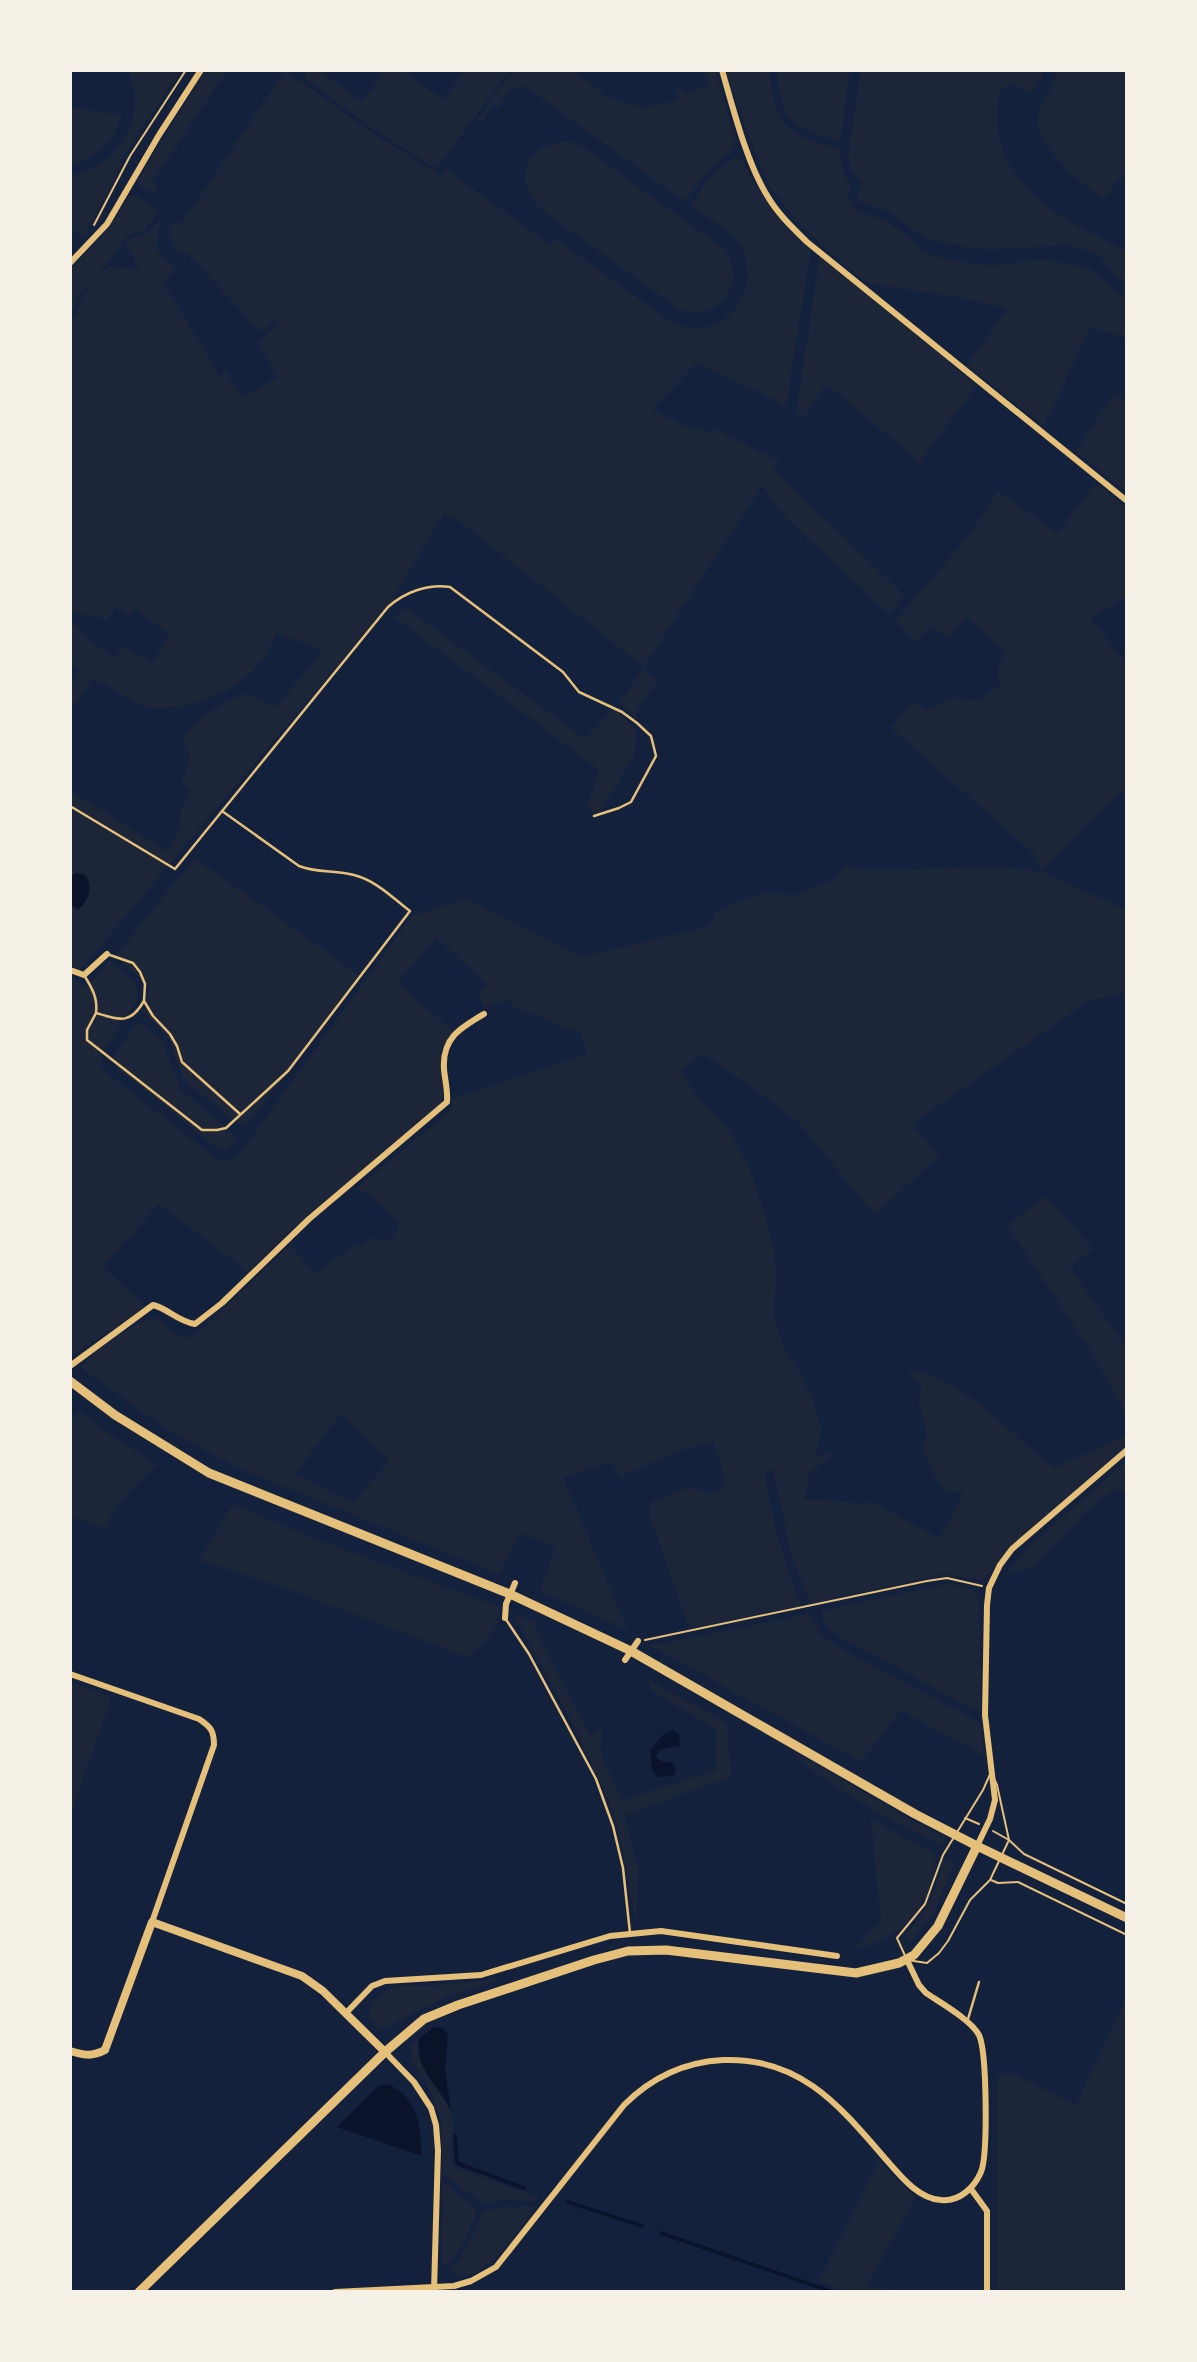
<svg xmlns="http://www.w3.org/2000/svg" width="1197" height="2362" viewBox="0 0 1197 2362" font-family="Cabin,sans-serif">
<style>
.green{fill:#1d2539;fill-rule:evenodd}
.water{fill:#0b132b}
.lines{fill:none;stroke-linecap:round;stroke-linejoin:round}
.stream{stroke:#0b132b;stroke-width:3.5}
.path{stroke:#e5c07b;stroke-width:2}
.service{stroke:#e5c07b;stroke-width:2.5}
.minor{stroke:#e5c07b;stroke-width:6}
.tertiary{stroke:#e5c07b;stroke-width:8}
.secondary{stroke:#e5c07b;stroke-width:9}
</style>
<rect width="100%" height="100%" fill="#14213d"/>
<!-- green -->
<g class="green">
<path d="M128,70L175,73L176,70H181L120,161L122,164L85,236L70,229V176C120,167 149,117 128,70Z"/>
<path d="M206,70H228L152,182L157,187L153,192L145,190L139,184V178Z"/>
<path d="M285,70L365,128L454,184L441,173L447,170L550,245L554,238L673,323C685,327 697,330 710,326C742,316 758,277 741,247C731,230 708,218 691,207L707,180L735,157L742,160C758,195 782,222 811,248L786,406C757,390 727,377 696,364L652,410L694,431L699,427L708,433L713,428L780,462L773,469L904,595L889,614L781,513L762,486L644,667L657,683L637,709L636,719L620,702L644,667L462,523L444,513L394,597V602L384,610L81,969L77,970L70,964V790L167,851L180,828L182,807L191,791L181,780C189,765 194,757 182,742C196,715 219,705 246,693L275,707L321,654L316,647L276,633C265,681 191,717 144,706C129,702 103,679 92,680L70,711V687L81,670L70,663V620L93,643L114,658L123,646L153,662L169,634L135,609L128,616L116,608L106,621C95,612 85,619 70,610V343L73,340V333H70V317H77C76,301 95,272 111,267C120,265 131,269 139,270L126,243L133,237L148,233L161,216L156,248L176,270L161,283L168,290L221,378L225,370L243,398L277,377L259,343L279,322L276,320L261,332L187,253L176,254L177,251L168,232L175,220L181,224Z"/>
<path d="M318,70L362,101L383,74L378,70H401L444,100L465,70H510L436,169L370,127L304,78L309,71Z"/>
<path d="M513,70H575L605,96L630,104L646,107L676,101L678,97L675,93L681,86L685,93L708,86L703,70H715L736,142L733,150L707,171L685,202L526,87C512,82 505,99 498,108L493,105L481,123L476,120Z"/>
<path d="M726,70H768C771,81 772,92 775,103C782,134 811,142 839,148L844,176L852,184L847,196L852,207L869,215L884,219L910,238L921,249L937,257L988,266L1042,259L1089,268L1127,301V337L1090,328L1044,426L967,365L1008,308L962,298L867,283L827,250L798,223L770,187L747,133Z"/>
<path d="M776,70H850L840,141C820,136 793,131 784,109C779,96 779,83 776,70Z"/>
<path d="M861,70H1043L1041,78L1032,93L1010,84C996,90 997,102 997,115C998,193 1069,221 1127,252V284L1118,278L1098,254L1068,245L985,250L941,242L924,237L887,211L858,201L857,194L861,182L852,171L848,156Z"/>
<path d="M1057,70H1127V168L1104,199C1082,185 1033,144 1038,116C1041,99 1056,88 1057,70Z"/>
<path d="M70,107L121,115C117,139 94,161 70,164Z"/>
<path d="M561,142H572L582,146L724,249C749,283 719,323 679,309L539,208C515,182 523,148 561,142Z"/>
<path d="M134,195L159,210L144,231L126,237L108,263L81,293L70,314V268L102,238L129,197Z"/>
<path d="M820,256L977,385L920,462L826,384L804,419L796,413Z"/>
<path d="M1112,396L1127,401V493L1076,451Z"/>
<path d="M1096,483L1127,508V596L1091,618L1127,664V787L1078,832L1042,872L1127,910V989L1115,996L1090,1000L912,1124L940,1155L877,1213L865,1204L799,1123L759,1092L703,1054L682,1071L698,1098L728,1128L750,1170L763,1209L775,1254L776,1286L774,1311L778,1329L783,1346L798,1369L814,1402L821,1428L816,1456L840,1451L807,1474L809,1483L804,1499L876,1504L939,1538L964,1493L947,1492L933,1474L923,1450L927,1434L919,1403L921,1385L907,1370C960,1374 1013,1437 1054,1468L1127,1435V1442L1118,1452L1039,1521L1009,1550L983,1581L945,1574L810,1603L792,1558L773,1469L764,1472C772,1518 783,1561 801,1605L693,1628L687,1622L648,1511L652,1502L690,1487L711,1494L725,1488L722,1484L726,1481L713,1442L682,1450L621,1476L610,1462L563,1478L628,1630L540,1591L556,1547L519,1533L500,1575L241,1469L172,1433L80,1367C100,1347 129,1325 156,1317L173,1333L188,1339L199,1332L290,1245L316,1274L354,1245L358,1247L374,1237L383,1241L393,1237L399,1227C390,1210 373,1194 355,1189L439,1121L452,1106V1099L587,1054L581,1033L514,1007L509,1000L484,1007L478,994L486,984L436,937L398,983L454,1032L440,1050C443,1066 448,1091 440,1106L305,1217L247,1273L228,1256L159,1204L103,1266L144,1306L131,1318L70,1356V976L86,988L109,961C121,971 142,983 137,1000L102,1054L100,1065L104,1071L217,1159L230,1160L238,1156L412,916L467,899L582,957L707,927L715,919L713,913L740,901L765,893L797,895L835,879L846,865C866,872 889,870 911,869C954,868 999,863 1041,872L1035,855L891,728L913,701L926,711L955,698L979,700L1001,685C995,674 999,662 1005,652L967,618L947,638L931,625L916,643L896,621L971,532L998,491L1057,533ZM342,1413L389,1461L353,1502L295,1474Z"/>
<path d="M406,608L585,739L614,708L636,730L634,756L600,812H592L587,807L599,771L597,768L394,617Z"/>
<path d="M195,858L359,975L251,1120L241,1126L183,1079L169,1038L143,1012L149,995V986L115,956Z"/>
<path d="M138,1021L163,1042L180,1089L236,1137V1140L226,1151L217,1148L116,1067L114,1056Z"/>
<path d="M1046,1196L1093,1249L1070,1267L1127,1349V1416L1094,1356L1007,1226Z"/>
<path d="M79,1411L121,1442L157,1464L115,1507L105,1528L70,1516V1423Z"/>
<path d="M1127,1460V1493L1116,1489L1093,1505L1031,1568L1005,1575L1030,1546Z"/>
<path d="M233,1504L308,1536L499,1607C504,1626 481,1646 467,1657L304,1595L199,1560Z"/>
<path d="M942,1585C956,1585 971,1585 979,1598L981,1713L840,1637L825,1624L821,1611Z"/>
<path d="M513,1613L537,1624L535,1629L588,1731L592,1736L596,1731L601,1730L603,1733L600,1748L603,1759L622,1800L716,1770V1731L709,1725L656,1694L650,1687L649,1680L727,1723L731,1777L624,1815L638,1869L636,1925L620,1837L610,1804L574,1726Z"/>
<path d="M810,1614L821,1634L835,1645L982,1724L984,1756L901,1710L861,1762L651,1646Z"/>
<path d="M70,1682L110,1696L107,1711L70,1816Z"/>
<path d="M791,1751C844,1777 891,1812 944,1837L943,1846L876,1812L820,1776Z"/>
<path d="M871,1819L936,1855C934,1868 932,1882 927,1893C915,1921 887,1944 856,1948L881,1920Z"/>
<path d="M946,1859L954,1862L935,1911L910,1942L904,1937C927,1911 935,1895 943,1861Z"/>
<path d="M504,1977L497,1981L446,1997L386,2027L376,2026L369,2016C370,2005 377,1995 387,1990C398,1984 408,1986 420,1986C447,1985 477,1982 504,1977Z"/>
<path d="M1127,1996V2292H997V2077L1009,2072L1076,2105Z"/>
<path d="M419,2039C414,2075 444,2083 451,2113C456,2132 449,2149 453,2167L538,2197L535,2201L505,2200L484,2204L443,2175L441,2121L431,2092L411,2059L412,2045Z"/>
<path d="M879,2161L910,2193L916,2196L866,2287L936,2292H853L818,2282Z"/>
<path d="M443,2183L475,2207C478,2224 457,2253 447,2266L442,2263Z"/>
<path d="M536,2206C523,2224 478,2295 451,2271L466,2249L484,2211L505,2207Z"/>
</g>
<!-- water -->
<g class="water">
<path d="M76,873L85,875C93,886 89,901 78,910L70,903V877Z"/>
<path d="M672,1730L679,1733L680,1746L659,1750L656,1756L661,1761L673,1763L676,1771L673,1776L657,1777L652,1770L650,1750L662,1736Z"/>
<path d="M434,2027L443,2028L448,2035L445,2070L451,2110C438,2086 415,2069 419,2039Z"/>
<path d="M388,2084C419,2100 420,2124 422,2156L337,2127L377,2087Z"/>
</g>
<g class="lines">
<!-- stream -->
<g class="stream">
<path d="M455,2135L457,2163L524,2188"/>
<path d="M568,2202L642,2226"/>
<path d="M661,2233L833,2292"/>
</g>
<!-- path -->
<g class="path">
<path d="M94,225L130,156L186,70"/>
<path d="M645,1640L927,1581L947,1578L982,1586"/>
<path d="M991,1772L997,1785L1009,1840L990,1880L970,1900L948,1941L939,1953L927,1963L907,1960L897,1938L925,1904L943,1855L983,1790Z"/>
<path d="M965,1818L979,1824"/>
<path d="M993,1831L1009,1840L1024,1854L1127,1904"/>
<path d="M991,1880L998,1883L1018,1882L1127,1935"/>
</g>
<!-- service -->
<g class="service">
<path d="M70,806L175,869L388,607C405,592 427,584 450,587L563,672L579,692L622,712L637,723L651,736L656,756L631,802L619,808L594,816"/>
<path d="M107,954L133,963L140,972L145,984L144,1001L153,1016L170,1034L177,1046L182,1062L240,1114"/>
<path d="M84,975C92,988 98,998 96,1013"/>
<path d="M144,1001C130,1025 120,1020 96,1013L87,1030V1040L202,1130H217L226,1128L288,1071L410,911C393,898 375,880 354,875C336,870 316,873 299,866L222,811"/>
<path d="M505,1618L529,1654L596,1779L613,1826L623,1868L630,1933"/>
<path d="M968,2019L979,1982"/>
</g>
<!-- minor -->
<g class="minor">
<path d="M722,70C733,108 747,164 768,197C778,214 793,228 807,242L1127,501"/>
<path d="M70,263L107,224L159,135L201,70"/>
<path d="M70,970L84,975L107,954"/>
<path d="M70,1366L153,1305C169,1309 177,1321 195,1324L222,1303L309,1219L447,1102C448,1090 445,1081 444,1069C442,1038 460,1028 484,1014"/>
<path d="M505,1618L506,1604L515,1583"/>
<path d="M625,1660L638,1641"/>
<path d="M70,1674L199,1719C211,1727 214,1731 214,1745L152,1922"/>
<path d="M977,1846L990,1819L995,1800L985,1715L987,1605L989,1588L1000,1565L1012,1549L1127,1450"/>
<path d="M346,2013L372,1986L385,1981L481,1975L610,1936L661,1931L837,1956"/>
<path d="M385,2052L414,2082L431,2108L436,2125L438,2150L434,2291"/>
<path d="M971,2189L987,2211V2292"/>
<path d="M335,2292L454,2286L471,2281L496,2267L624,2105C651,2078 684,2062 723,2060C803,2057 842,2109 890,2164C903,2179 920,2199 941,2200C959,2202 974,2188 981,2172C988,2155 987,2052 979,2035C971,2020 941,2003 926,1993L919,1985L907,1960"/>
</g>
<!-- tertiary -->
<path class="tertiary" d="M70,2051C83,2055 92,2057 105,2050L152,1922L302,1976L323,1991L385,2052"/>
<!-- secondary -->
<g class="secondary">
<path d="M70,1381L115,1415L209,1473L510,1594L631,1651L915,1814L977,1846L1127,1918"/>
<path d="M139,2292L385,2052L424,2019L458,2005L594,1960L628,1951L666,1950L856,1973L899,1963L914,1955L938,1926L977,1846"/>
</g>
</g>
<!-- border -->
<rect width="1197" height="2362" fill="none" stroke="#f6f1e7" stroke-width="144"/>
</svg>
